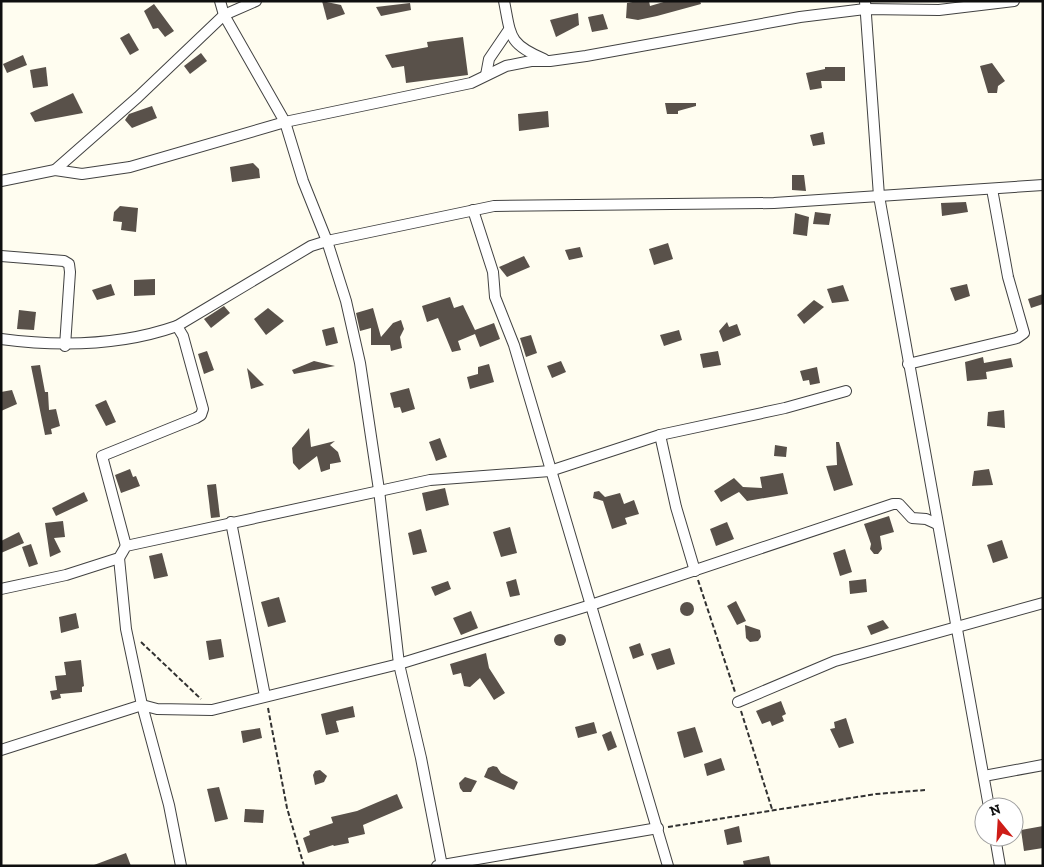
<svg xmlns="http://www.w3.org/2000/svg" width="1044" height="867" viewBox="0 0 1044 867" font-family="'Zilla Slab',serif">
<style>
.building{fill:#59514a}
.lines{fill:none;stroke-linecap:round;stroke-linejoin:round}
.street-casing{stroke:#424242;stroke-width:12}
.path{stroke:#313131;stroke-width:2;stroke-dasharray:5 2.5;stroke-linecap:butt}
.street{stroke:#fff;stroke-width:10}
</style>
<rect width="100%" height="100%" fill="#fffdf0"/>
<!-- building -->
<g class="building">
<path d="M322,1L341,5L345,14L327,20Z"/>
<path d="M638,1H649L650,6L667,1H700L701,4L657,16L638,20L626,18L627,3Z"/>
<path d="M410,3L411,10L381,16L376,7Z"/>
<path d="M154,4L174,31L165,37L158,28L153,29L144,11Z"/>
<path d="M578,13L579,25L556,37L550,20Z"/>
<path d="M603,14L608,29L592,32L588,17Z"/>
<path d="M129,33L139,50L130,55L120,38Z"/>
<path d="M463,37L468,75L406,83L404,66L392,68L385,55L428,47L427,42Z"/>
<path d="M201,53L207,61L190,74L184,66Z"/>
<path d="M23,55L27,65L7,73L3,64Z"/>
<path d="M992,63L1005,81L998,86L997,93H988L980,66Z"/>
<path d="M46,67L48,86L33,88L30,70Z"/>
<path d="M825,67H845V81H821L822,88L810,90L806,73L825,69Z"/>
<path d="M73,93L83,113L35,122L30,113Z"/>
<path d="M665,103H696V106L678,111V114H667Z"/>
<path d="M152,106L157,118L132,128L125,120L129,114Z"/>
<path d="M548,111L549,127L519,131L518,114Z"/>
<path d="M823,132L825,144L813,146L810,135Z"/>
<path d="M253,163L259,169L260,178L232,182L230,167Z"/>
<path d="M792,175H804L806,191L792,190Z"/>
<path d="M966,202L968,212L942,216L941,203Z"/>
<path d="M120,206L138,208L136,232L121,230L122,222L113,221L114,212Z"/>
<path d="M815,212L831,214L829,225L813,224Z"/>
<path d="M795,213L809,217L807,236L793,234Z"/>
<path d="M668,243L673,259L654,265L649,249Z"/>
<path d="M580,247L583,257L569,260L565,250Z"/>
<path d="M524,256L530,267L507,277L499,267Z"/>
<path d="M155,279V295L134,296V280Z"/>
<path d="M111,284L115,295L97,300L92,290Z"/>
<path d="M967,284L970,296L955,301L950,288Z"/>
<path d="M843,285L849,301L832,303L827,289Z"/>
<path d="M1043,294V304L1031,308L1028,299Z"/>
<path d="M450,297L454,308L463,305L475,330L494,323L500,339L480,347L475,334L458,341L461,350L452,352L438,318L427,322L422,306Z"/>
<path d="M814,300L824,307L804,324L797,315Z"/>
<path d="M224,306L230,313L211,328L204,319Z"/>
<path d="M268,308L284,321L266,335L254,319Z"/>
<path d="M373,308L381,337L393,323L401,320L404,329L400,337L402,348L391,351L390,345H371V328L360,331L356,313Z"/>
<path d="M19,310L36,312L34,330L17,329Z"/>
<path d="M727,322L729,327L737,324L741,335L723,342L719,331Z"/>
<path d="M334,327L338,343L326,346L322,330Z"/>
<path d="M679,330L682,340L664,346L660,335Z"/>
<path d="M531,335L537,353L526,357L520,338Z"/>
<path d="M207,351L214,370L204,374L198,354Z"/>
<path d="M718,351L721,365L703,368L700,354Z"/>
<path d="M983,357L984,363L1011,358L1013,367L986,372L987,379L967,381L965,362Z"/>
<path d="M314,361L335,366L294,374L292,370Z"/>
<path d="M561,361L566,372L552,378L547,366Z"/>
<path d="M489,364L494,382L470,389L467,377L478,374V367Z"/>
<path d="M40,365L45,392H48L49,410L56,409L60,426L51,429L52,434L45,435L31,366Z"/>
<path d="M817,367L820,383L810,385L809,380L803,381L800,371Z"/>
<path d="M247,368L264,385L251,389Z"/>
<path d="M409,388L415,409L402,413L400,407L394,408L390,393Z"/>
<path d="M12,390L17,404L1,411V392Z"/>
<path d="M106,400L116,422L106,426L95,405Z"/>
<path d="M1004,410L1005,428L987,426L988,412Z"/>
<path d="M309,428L311,447L335,441L330,445L338,452L341,462L330,464V469L321,472L317,456L299,470L293,463L292,448Z"/>
<path d="M440,438L447,457L436,461L429,442Z"/>
<path d="M836,442H839L853,485L834,491L826,466L837,465Z"/>
<path d="M775,445L787,447L786,457L774,456Z"/>
<path d="M130,469L133,477L136,476L140,486L121,493L115,475Z"/>
<path d="M989,469L993,485L972,486L974,471Z"/>
<path d="M783,473L788,494L747,501L739,492L721,502L714,491L734,478L743,487L762,488L760,477Z"/>
<path d="M216,484L220,517L211,518L207,485Z"/>
<path d="M445,488L449,505L426,511L422,493Z"/>
<path d="M599,491L605,497L620,493L624,504L634,500L639,514L625,518L627,524L612,529L603,501L593,498L594,492Z"/>
<path d="M84,492L88,501L56,516L52,508Z"/>
<path d="M889,516L894,532L880,536L882,549L878,554H874L870,549L871,544L864,524Z"/>
<path d="M63,521L65,537L54,538L61,552L50,557L45,523Z"/>
<path d="M727,522L734,539L716,546L710,529Z"/>
<path d="M510,527L517,553L501,557L493,532Z"/>
<path d="M421,529L427,552L413,555L408,533Z"/>
<path d="M19,532L24,543L1,553V541Z"/>
<path d="M1002,540L1008,558L993,563L987,545Z"/>
<path d="M31,544L38,564L29,567L22,547Z"/>
<path d="M845,549L852,572L840,576L833,553Z"/>
<path d="M162,553L168,576L154,579L149,556Z"/>
<path d="M516,579L520,595L510,597L506,582Z"/>
<path d="M866,579L867,592L850,594L849,581Z"/>
<path d="M448,581L451,589L435,596L431,587Z"/>
<path d="M279,597L286,622L268,627L261,602Z"/>
<path d="M736,601L746,621L737,625L727,606Z"/>
<circle cx="687" cy="609" r="7"/>
<path d="M471,611L478,628L461,635L453,618Z"/>
<path d="M76,613L79,628L61,633L59,617Z"/>
<path d="M883,620L889,628L871,635L867,626Z"/>
<path d="M745,625L760,630L761,637L758,641L750,642L746,638Z"/>
<circle cx="560" cy="640" r="6"/>
<path d="M221,639L224,657L209,660L206,641Z"/>
<path d="M640,643L644,655L633,659L629,647Z"/>
<path d="M670,648L675,664L657,670L651,654Z"/>
<path d="M486,653L489,668L505,693L494,700L480,678L470,687L464,686L461,673L453,675L450,664Z"/>
<path d="M81,660L84,686L82,687V692L60,694L61,698L52,700L50,691L57,690L55,676L66,675L64,662Z"/>
<path d="M781,701L786,714L782,716L784,721L772,726L770,721L762,724L756,711Z"/>
<path d="M353,706L355,717L336,721L339,732L326,735L321,714Z"/>
<path d="M846,718L854,743L839,748L830,729L835,728L834,722Z"/>
<path d="M594,722L597,733L578,738L575,727Z"/>
<path d="M695,727L703,752L684,758L677,732Z"/>
<path d="M260,728L262,738L243,743L241,731Z"/>
<path d="M611,731L617,747L608,751L602,735Z"/>
<path d="M721,758L725,770L707,776L704,764Z"/>
<path d="M493,766L497,767L501,773L518,782L514,790L484,777L488,768Z"/>
<path d="M320,770L327,776L324,782L315,785L313,775L315,771Z"/>
<path d="M465,777L477,781L471,792H463L460,788L459,783Z"/>
<path d="M219,787L228,819L215,822L207,789Z"/>
<path d="M397,794L403,808L363,825L365,834L348,838L349,843L334,846L333,845L308,853L303,838L310,835L309,831L333,823L331,817L357,811Z"/>
<path d="M245,809L264,810L263,823L244,822Z"/>
<path d="M739,826L742,842L727,845L724,830Z"/>
<path d="M1043,826V848L1024,851L1021,830Z"/>
<path d="M126,853L131,866H94V865Z"/>
<path d="M769,856L771,866H744L743,861Z"/>
</g>
<g class="lines">
<defs>
<g id="street">
<path d="M220,1L224,15L285,122L303,181L327,241L346,301L360,363L379,490L399,664L421,758L442,866"/>
<path d="M504,1C511,36 508,44 544,59"/>
<path d="M865,1L879,196L989,807"/>
<path d="M486,75L489,59L508,31"/>
<path d="M55,170L138,97L224,15L256,1"/>
<path d="M1,181L55,170L82,174L130,167L285,122L471,83L506,66L531,61H550L586,56L800,17L865,9L939,10L1014,1"/>
<path d="M473,210L493,272L495,297L514,345L668,866"/>
<path d="M1,256L64,261L69,264L70,272L65,346"/>
<path d="M1,339C61,347 120,346 177,326L311,246L327,241L494,206L774,203L1043,185"/>
<path d="M908,364L1017,338L1024,333L1008,277L992,189"/>
<path d="M660,435L676,507L695,571"/>
<path d="M231,522L265,696"/>
<path d="M126,546L102,456L196,418L201,415L203,409L183,336L177,326"/>
<path d="M119,558L126,629L142,705L169,805L181,866"/>
<path d="M1,589L66,575L119,558L126,546L430,480L550,471L660,435L785,408L846,391"/>
<path d="M738,702L835,661L1043,603"/>
<path d="M1,750L142,705L157,709L212,710L399,664L591,605L893,504H899L912,518L926,519L937,524"/>
<path d="M984,776L1043,765"/>
<path d="M995,837L1000,866"/>
<path d="M437,866L658,828"/>
</g>
</defs>
<!-- street casing -->
<use href="#street" class="street-casing"/>
<!-- path -->
<g class="path">
<path d="M698,580L735,692"/>
<path d="M141,642L201,699"/>
<path d="M268,708L287,808L304,866"/>
<path d="M741,711L772,809"/>
<path d="M668,827L876,794L925,790"/>
</g>
<!-- street -->
<use href="#street" class="street"/>
</g>
<!-- border -->
<rect width="1044" height="867" fill="none" stroke="#0f0f0f" stroke-width="5"/>
<!-- north arrow -->
<g transform="translate(999 822) rotate(342)"><circle r="24" fill="#ffffff" stroke="#9f9f9f"/>
<path d="M0-4L9 19L0 12L-9 19Z" fill="#ce1d17"/>
<text y="-8" font-size="14" font-weight="bold" text-anchor="middle" fill="#0f0f0f">N</text>
</g>
</svg>
